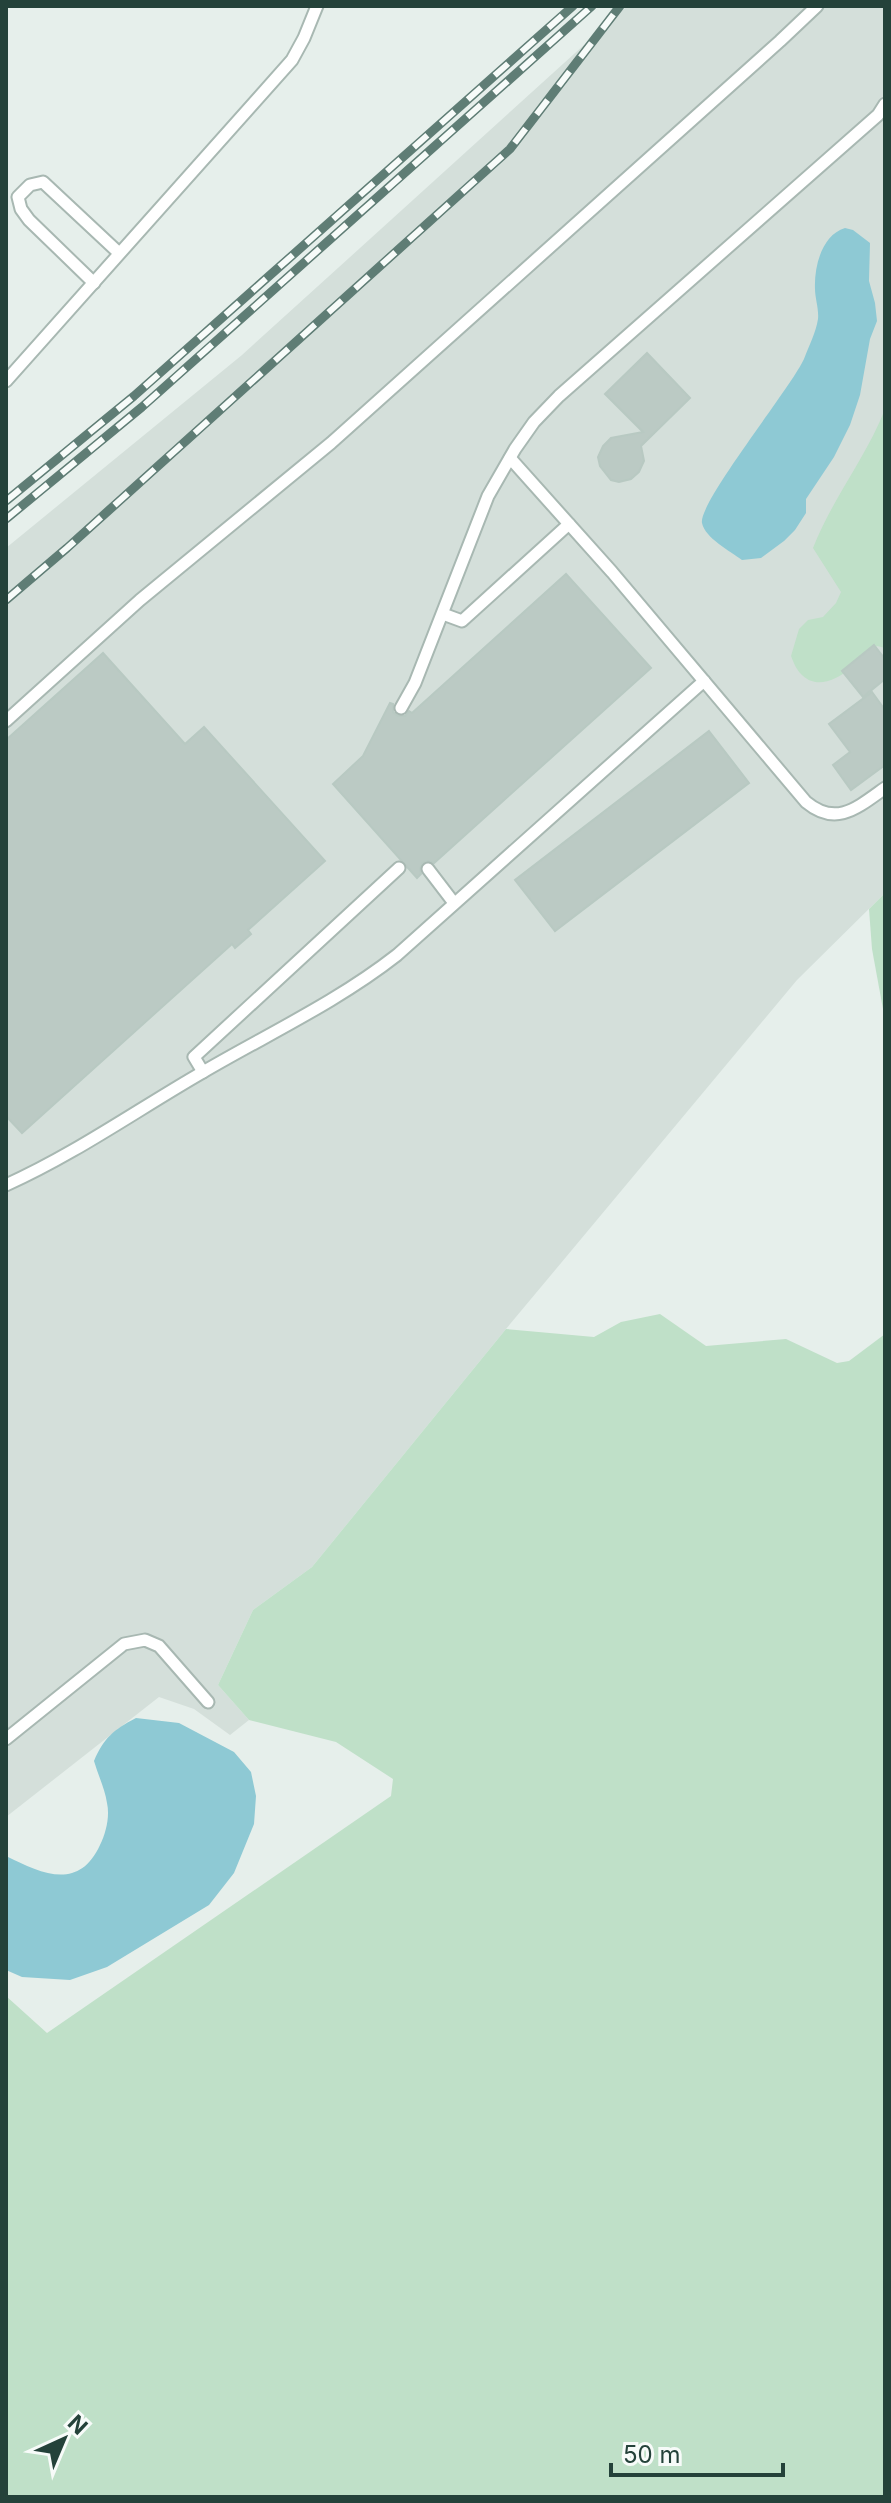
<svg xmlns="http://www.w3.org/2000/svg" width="891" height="2503" viewBox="0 0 891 2503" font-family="Inter,sans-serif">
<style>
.built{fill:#d4dfda}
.green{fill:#bfe0c8}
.water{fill:#8ec9d4}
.building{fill:#bbcac4;stroke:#b8c9c2;stroke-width:2}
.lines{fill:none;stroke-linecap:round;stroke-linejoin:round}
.lane-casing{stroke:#a8b8b2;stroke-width:15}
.lane{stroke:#fff;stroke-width:11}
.rail-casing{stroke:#5f7d75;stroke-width:9}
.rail{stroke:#f7fbf9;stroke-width:6;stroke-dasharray:18;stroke-linecap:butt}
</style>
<rect width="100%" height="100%" fill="#e6efeb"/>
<!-- built -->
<path class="built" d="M627,6H885V893L797,980L506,1329L312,1567L253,1610L218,1685L249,1720L230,1735L194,1709L159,1697L6,1817V548L242,355Z"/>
<!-- green -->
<g class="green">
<path d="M885,409V648L877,646C859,661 824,700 800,673C796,669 793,661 791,656L799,629L808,620L823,617L836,603L841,592L813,548C832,499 866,458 885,409Z"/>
<path d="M885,893V1020L872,949L869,909Z"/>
<path d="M660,1314L706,1346L786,1339L837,1363L849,1361L885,1334V2497H6V1996L47,2033L391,1796L393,1779L336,1742L249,1720L218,1685L253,1610L312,1567L506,1329L594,1337L621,1322Z"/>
</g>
<!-- water -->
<g class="water">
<path d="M845,228L853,230L870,243L869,281L875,303L877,321L870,339L860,395L850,425L834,457L806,499V513L795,530L784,541L761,558L742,560C730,551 705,538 702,523C698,503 790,389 804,359C809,346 816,332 818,319C819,309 815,298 815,289C814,266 822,235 845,228Z"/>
<path d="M136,1718L179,1723L234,1752L251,1772L256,1796L254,1824L234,1873L209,1905L107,1967L70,1980L22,1977L6,1970V1856C42,1874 79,1891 100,1845C106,1833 110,1816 107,1803C105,1789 98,1775 94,1761C104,1738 113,1730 136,1718Z"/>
</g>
<!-- building -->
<g class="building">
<path d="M647,353L690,398L641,446L644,461L639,472L631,479L619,482L611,480L600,466L598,457L603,446L611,438L643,432L605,394Z"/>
<path d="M566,574L651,668L434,863L428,861L422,863L420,869L421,874L417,878L333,784L363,756L390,703L393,704V712L398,716H405L409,711L412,713Z"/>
<path d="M874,645L885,659V679L863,697L842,671Z"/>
<path d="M103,653L185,744L204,727L325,861L248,930L251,934L235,948L232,944L22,1133L6,1116V740Z"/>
<path d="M872,692L885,710V765L851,790L833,765L850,752L829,724Z"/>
<path d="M709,731L749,783L555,931L515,880Z"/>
</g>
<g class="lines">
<defs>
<g id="lane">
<path d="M94,283L29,220L21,209L18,197L30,185L43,182L119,253"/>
<path d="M6,381L292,60L304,38L317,6"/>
<path d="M510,458L612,572L806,802C836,827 857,808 885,788"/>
<path d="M443,614L462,621L569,524"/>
<path d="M401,708L415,683L488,496L515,449L534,422L559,396L878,115L885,104"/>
<path d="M6,721L140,600L331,443L780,41L817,6"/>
<path d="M428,869L454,903"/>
<path d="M203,1072L194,1057L399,868"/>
<path d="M6,1185C75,1154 137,1110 203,1072C268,1034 337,1002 397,955L704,681"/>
<path d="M6,1739L124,1644L145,1640L159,1646L208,1702"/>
</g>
</defs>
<!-- lane casing -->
<use href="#lane" class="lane-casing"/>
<!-- lane -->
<use href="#lane" class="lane"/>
<defs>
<g id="rail">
<path d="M6,501L134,396L573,6"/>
<path d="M6,519L142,407L592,6"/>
<path d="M6,600L67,548L510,149L620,6"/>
</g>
</defs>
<!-- rail casing -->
<use href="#rail" class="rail-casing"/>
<!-- rail -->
<use href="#rail" class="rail"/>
</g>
<!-- border -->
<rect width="891" height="2503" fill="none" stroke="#24423a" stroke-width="16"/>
<!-- north arrow -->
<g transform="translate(64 2439) rotate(44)" stroke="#f7fbf9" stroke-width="6" paint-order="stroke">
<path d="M0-6L14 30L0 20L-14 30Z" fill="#24423a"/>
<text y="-12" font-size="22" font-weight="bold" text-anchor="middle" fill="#24423a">N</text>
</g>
<!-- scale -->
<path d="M611 2463v12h172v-12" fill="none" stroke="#24423a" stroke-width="4"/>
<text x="623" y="2463" font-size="24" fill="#24423a" stroke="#f7fbf9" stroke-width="6" paint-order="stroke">50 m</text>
</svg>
